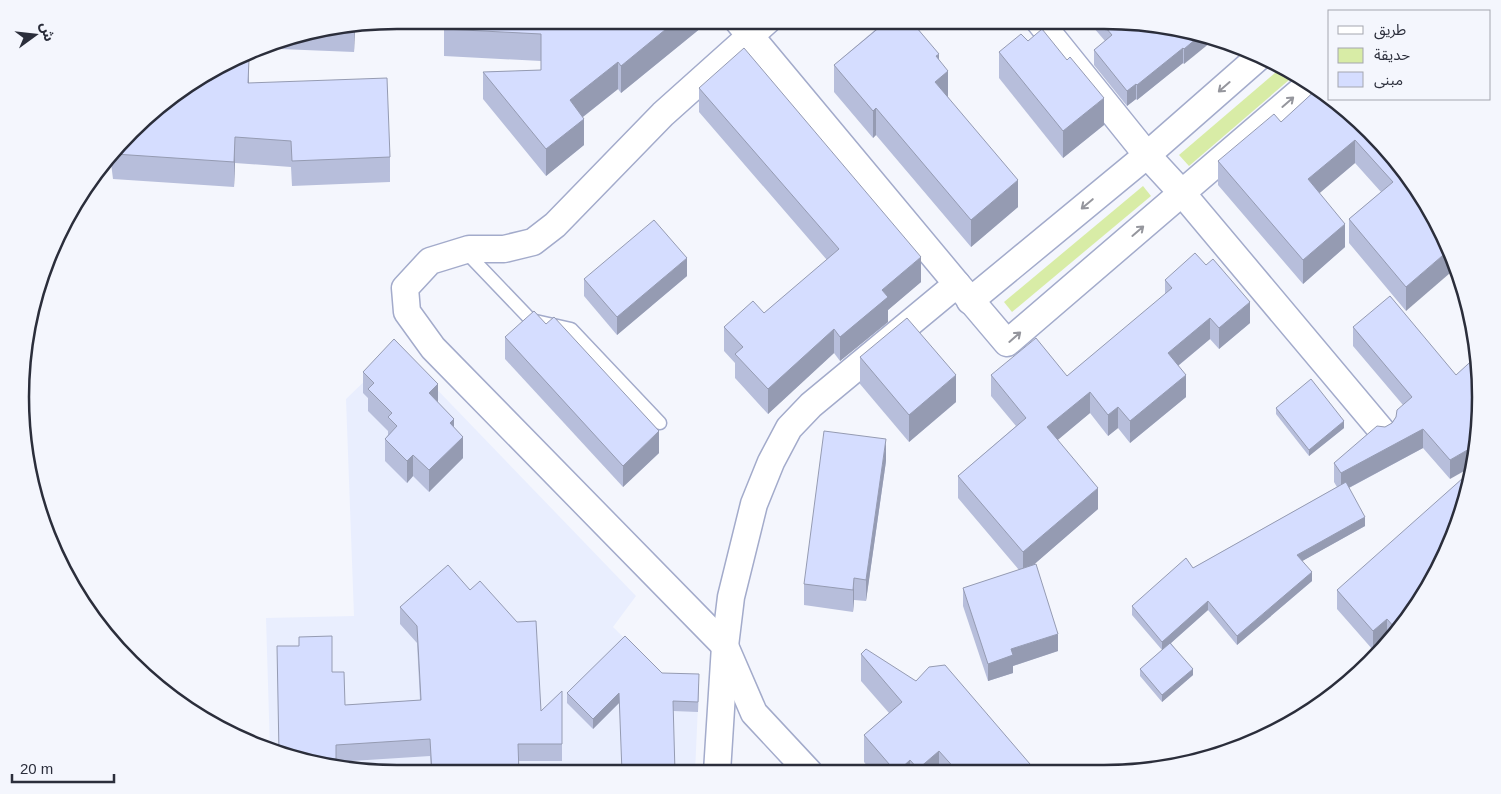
<svg xmlns="http://www.w3.org/2000/svg" width="1501" height="794" viewBox="0 0 1501 794" font-family="Helvetica,'Noto Sans Arabic',sans-serif">
<style>
.built{fill:#e9eefe}
.green{fill:#d8eca6}
.lines{fill:none;stroke-linecap:round;stroke-linejoin:round}
.lane-casing{stroke:#a3abcb;stroke-width:15}
.street-casing{stroke:#a3abcb;stroke-width:29}
.lane{stroke:#fff;stroke-width:12}
.street{stroke:#fff;stroke-width:26}
.wall{fill:#b7bedb}
.shaded-wall{fill:#959bb2}
.building{fill:#d5ddff;stroke:#959bb2}
.oneway{stroke:#95969d}
.rim{fill:none;stroke:#2b2e3b;stroke-width:2.5}
</style>
<rect width="100%" height="100%" fill="#f4f6fd"/>
<!-- built -->
<path class="built" d="M398,349L636,596L613,627L670,683L699,684L695,772L373,773L300,761L270,750L266,618L354,616L346,399Z"/>
<!-- green -->
<g class="green">
<path d="M1283,66L1296,74L1189,166L1179,155Z"/>
<path d="M1143,186L1151,196L1012,312L1004,302Z"/>
</g>
<g class="lines">
<defs>
<path id="lane" d="M465,251L531,320L571,329L660,423"/>
<g id="street">
<path d="M737,20L957,284"/>
<path d="M768,20L663,114L555,225L533,242L504,249H469L430,261L405,288L407,312L433,348L725,646L754,713L809,772"/>
<path d="M1039,21L1147,155L1182,193L1382,431"/>
<path d="M970,301L1147,155L1261,55"/>
<path d="M717,772L725,646L731,597L754,504L771,462L789,428L811,405L957,284L1007,343L1310,83"/>
</g>
</defs>
<!-- lane casing -->
<use href="#lane" class="lane-casing"/>
<!-- street casing -->
<use href="#street" class="street-casing"/>
<!-- lane -->
<use href="#lane" class="lane"/>
<!-- street -->
<use href="#street" class="street"/>
</g>
<!-- wall -->
<g class="wall">
<path d="M707,20V23L621,93L618,89L583,117L584,145L546,176L483,99V72L541,70V61L444,56V29Z"/>
<path d="M389,21L388,28L355,27L354,52L280,49L279,40Z"/>
<path d="M881,21H930L919,30L939,60L948,97L1018,207L971,247L876,135L873,138L834,92V65L883,23Z"/>
<path d="M1088,21H1128L1201,33L1184,64L1183,63L1137,100L1136,99L1127,106L1094,65V50L1105,41Z"/>
<path d="M1028,41L1067,60L1104,125L1063,158L999,78V52Z"/>
<path d="M249,83L390,157V182L292,186L291,167L235,163L234,187L113,179L111,163H106L167,98Z"/>
<path d="M699,88L921,282L888,310V322L840,361L834,353L768,414L735,378V363L724,351V327L764,313L827,260L699,112Z"/>
<path d="M1318,88L1431,209L1406,311L1349,243V219L1381,192L1355,163L1319,193L1345,247L1303,284L1218,185V161L1281,122Z"/>
<path d="M687,276L617,335L584,296V279Z"/>
<path d="M1165,280L1250,323L1219,349L1210,339L1178,366L1186,397L1130,443L1118,428L1108,436L1090,413L1057,440L1098,509L1032,566L1058,651L1013,666V673L988,681L963,606V588L1019,570L958,498V476L1016,426L991,396V375L1067,376L1165,295Z"/>
<path d="M1353,327L1456,375L1450,479L1423,448L1349,488L1365,526L1302,561L1312,581L1237,645L1208,610L1171,643L1193,675L1162,702L1140,676V669L1162,650L1132,615V606L1193,568L1337,487L1334,482V463L1385,427L1392,423L1403,405L1353,346Z"/>
<path d="M505,337L659,453L623,487L505,359Z"/>
<path d="M860,357L956,402L909,442L860,384Z"/>
<path d="M363,372L438,403L454,428L463,458L429,492L413,476L407,483L385,461V439L388,435V431L368,411V398L363,393Z"/>
<path d="M1276,408L1344,428L1309,456L1276,414Z"/>
<path d="M886,461L866,601L854,600L853,612L804,605V584Z"/>
<path d="M1442,564L1390,641L1387,638L1373,650L1337,609V590Z"/>
<path d="M400,607L541,711L562,691V761H519V773H431L430,756L336,762V767L300,761L279,753L345,705L420,700L417,643L400,624Z"/>
<path d="M861,654L1036,771L872,772L864,762V735L889,713L861,681Z"/>
<path d="M662,673L699,684L698,712L673,711L619,703L593,729L567,703V693Z"/>
</g>
<!-- shaded-wall -->
<g class="shaded-wall">
<path d="M677,20H707V23L621,93V66Z"/>
<path d="M905,21H930L905,41Z"/>
<path d="M354,27H355L354,52Z"/>
<path d="M1203,33L1216,38L1184,64V49Z"/>
<path d="M1183,48V63L1137,100V85Z"/>
<path d="M939,54V78L948,71V98L935,82L936,56Z"/>
<path d="M249,59V84L248,83Z"/>
<path d="M618,62V89L570,127V100Z"/>
<path d="M1136,84V99L1127,106V91Z"/>
<path d="M1104,98V125L1063,158V131Z"/>
<path d="M876,108V135L873,138V111Z"/>
<path d="M584,119V145L546,176V149Z"/>
<path d="M235,137V163L234,187V162Z"/>
<path d="M1355,140V163L1308,203V179Z"/>
<path d="M1018,180V207L971,247V220Z"/>
<path d="M1345,224V247L1303,284V260Z"/>
<path d="M1449,250L1457,267L1406,311V287Z"/>
<path d="M921,257V282L888,310V322L840,361V337L882,290Z"/>
<path d="M687,258V276L617,335V317Z"/>
<path d="M1250,302V323L1219,349V328Z"/>
<path d="M1210,318V339L1168,374V353Z"/>
<path d="M834,329V353L768,414V389Z"/>
<path d="M956,375V402L909,442V415Z"/>
<path d="M1186,375V397L1130,443V421Z"/>
<path d="M438,384V406L429,393Z"/>
<path d="M1090,392V413L1047,449V427Z"/>
<path d="M1118,407V428L1108,436V415Z"/>
<path d="M454,419V441L450,423Z"/>
<path d="M1344,421V428L1309,456V450Z"/>
<path d="M1423,429V448L1341,492V473Z"/>
<path d="M659,431V453L623,487V466Z"/>
<path d="M463,437V458L429,492V470Z"/>
<path d="M886,439V461L866,601V580Z"/>
<path d="M1476,445L1473,466L1450,479V460Z"/>
<path d="M413,455V476L407,483V461Z"/>
<path d="M1098,488V509L1023,574V552Z"/>
<path d="M1365,517V526L1297,564V555Z"/>
<path d="M1312,572V581L1237,645V636Z"/>
<path d="M854,578V600L853,612V590Z"/>
<path d="M1208,601V610L1162,651V642Z"/>
<path d="M1406,618L1395,634V628Z"/>
<path d="M1387,619V638L1373,650V631Z"/>
<path d="M1058,634V651L1013,666V673L988,681V664L1011,649Z"/>
<path d="M1193,669V675L1162,702V695Z"/>
<path d="M619,693V703L593,729V719Z"/>
<path d="M939,751V771H918V769Z"/>
<path d="M910,760V772H897Z"/>
</g>
<!-- building -->
<g class="building">
<path d="M456,20H677L621,66L618,62L570,100L584,119L546,149L483,72L541,70V34L444,29Z"/>
<path d="M887,21H911L939,54L936,56L948,71L935,82L1018,180L971,220L876,108L873,111L834,65Z"/>
<path d="M1100,21H1128L1203,33L1184,49L1183,48L1137,85L1136,84L1127,91L1094,50L1112,35Z"/>
<path d="M1042,29L1067,60L1070,57L1104,98L1063,131L999,52L1021,34L1028,41Z"/>
<path d="M744,48L921,257L882,290L888,297L840,337L834,329L768,389L735,354L743,347L724,327L753,301L764,313L839,249L699,88Z"/>
<path d="M242,58L249,59L248,83L387,78L390,157L292,161L291,141L235,137L234,162L115,154L167,98L173,95H176V94L202,79L212,80L213,74Z"/>
<path d="M1318,88L1330,96V99H1334L1388,149L1431,209L1449,250L1406,287L1349,219L1393,182L1355,140L1308,179L1345,224L1303,260L1218,161L1274,114L1281,122Z"/>
<path d="M654,220L687,258L617,317L584,279Z"/>
<path d="M1195,253L1206,265L1213,259L1250,302L1219,328L1210,318L1168,353L1186,375L1130,421L1118,407L1108,415L1090,392L1047,427L1098,488L1023,552L958,476L1026,418L991,375L1036,338L1067,376L1172,288L1165,280Z"/>
<path d="M1390,296L1456,375L1478,355L1480,422L1476,445L1450,460L1423,429L1341,473L1334,463L1377,426L1385,427L1392,423L1396,417L1397,410L1412,397L1353,327Z"/>
<path d="M534,311L546,324L554,317L659,431L623,466L505,337Z"/>
<path d="M907,318L956,375L909,415L860,357Z"/>
<path d="M394,339L438,384L429,393L454,419L450,423L463,437L429,470L413,455L407,461L385,439L397,426L388,417L392,413L368,389L374,383L363,372Z"/>
<path d="M1311,379L1344,421L1309,450L1276,408Z"/>
<path d="M824,431L886,439L866,580L854,578L853,590L804,584Z"/>
<path d="M1472,470L1468,495L1442,564L1406,618L1395,628L1387,619L1373,631L1337,590Z"/>
<path d="M1346,482L1365,517L1297,555L1312,572L1237,636L1208,601L1162,642L1132,606L1186,558L1193,568Z"/>
<path d="M1036,564L1058,634L1011,649L1013,655L988,664L963,588Z"/>
<path d="M448,565L470,590L480,581L517,622L536,621L541,711L562,691V744H518L519,773H432L430,739L336,745V759L297,760L279,753L277,646H299V637L332,636V672H344L345,705L421,700L417,626L400,607Z"/>
<path d="M625,636L662,673L699,674L698,702L673,701L675,772H622L619,693L593,719L567,693Z"/>
<path d="M1170,643L1193,669L1162,695L1140,669Z"/>
<path d="M866,649L916,681L929,667L945,665L1036,771H957L939,751L918,769L910,760L897,772H896L864,735L902,702L861,654Z"/>
</g>
<!-- one-way arrows -->
<defs><path id="oneway-shaft" d="M-6 0H5M1.5-3L5.5 0L1.5 3" fill="none" stroke-width="1.6" stroke-linecap="round" stroke-linejoin="round" transform="scale(1.25)"/></defs>
<g class="oneway">
<use href="#oneway-shaft" transform="translate(1224 87) rotate(139)"/>
<use href="#oneway-shaft" transform="translate(1288 102) rotate(-41)"/>
<use href="#oneway-shaft" transform="translate(1087 204) rotate(140)"/>
<use href="#oneway-shaft" transform="translate(1138 231) rotate(-41)"/>
<use href="#oneway-shaft" transform="translate(1015 337) rotate(-41)"/>
</g>
<!-- crop -->
<path d="M0 0H1501V794H0ZM397 29H1104A368 368 0 0 1 1472 397V397A368 368 0 0 1 1104 765H397A368 368 0 0 1 29 397V397A368 368 0 0 1 397 29Z" fill="#f4f6fd" fill-rule="evenodd"/>
<path class="rim" d="M397 29H1104A368 368 0 0 1 1472 397V397A368 368 0 0 1 1104 765H397A368 368 0 0 1 29 397V397A368 368 0 0 1 397 29Z"/>
<!-- legend -->
<rect x="1328" y="10" width="162" height="90" fill="#f4f6fd" stroke="#a4a6af"/>
<rect x="1338" y="26" width="25" height="8" fill="#ffffff" stroke="#a4a6af"/>
<text x="1374" y="35" font-size="15" fill="#2b2e3b">طريق</text>
<rect x="1338" y="48" width="25" height="15" fill="#d8eca6" stroke="#a4a6af"/>
<text x="1374" y="60" font-size="15" fill="#2b2e3b">حديقة</text>
<rect x="1338" y="72" width="25" height="15" fill="#d5ddff" stroke="#a4a6af"/>
<text x="1374" y="85" font-size="15" fill="#2b2e3b">مبنى</text>
<!-- north arrow -->
<g transform="translate(35 35) rotate(75)" stroke="#f4f6fd" stroke-width="4" paint-order="stroke">
<path d="M0-4L9 19L0 12L-9 19Z" fill="#2b2e3b"/>
<text y="-8" font-size="14" font-weight="bold" text-anchor="middle" fill="#2b2e3b">ش</text>
</g>
<!-- scale -->
<path d="M12 774v8h102v-8" fill="none" stroke="#2b2e3b" stroke-width="2.5"/>
<text x="20" y="774" font-size="15" fill="#2b2e3b" stroke="#f4f6fd" stroke-width="4" paint-order="stroke">20 m</text>
</svg>
